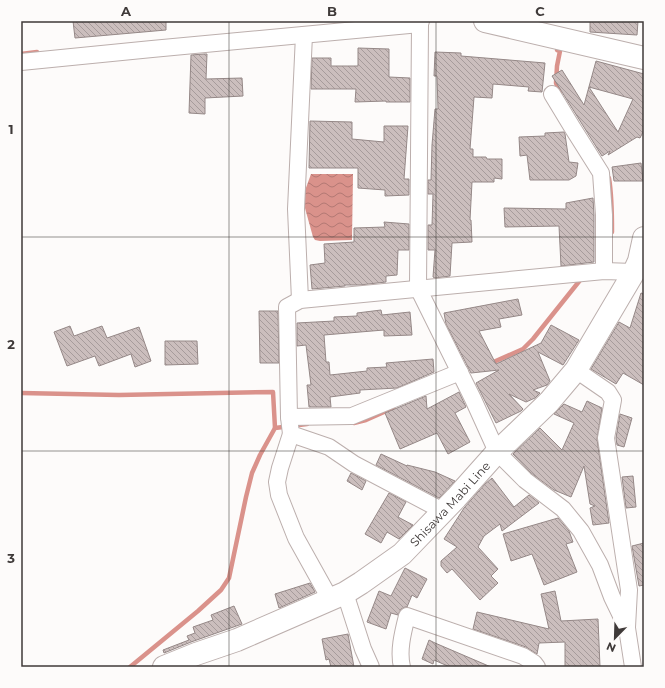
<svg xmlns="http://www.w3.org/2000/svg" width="665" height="688" viewBox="0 0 665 688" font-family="Montserrat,sans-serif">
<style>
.water{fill:url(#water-waves)}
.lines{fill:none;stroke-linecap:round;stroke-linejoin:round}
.stream{stroke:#da928b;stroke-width:4.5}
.building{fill:url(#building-back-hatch);stroke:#958887;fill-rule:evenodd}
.minor-casing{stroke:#bcafad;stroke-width:18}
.secondary-casing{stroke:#bcafad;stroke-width:24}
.minor{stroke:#fff;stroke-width:16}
.secondary{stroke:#fff;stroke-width:22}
.grid{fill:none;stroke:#3f3a39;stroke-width:1;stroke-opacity:0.55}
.labels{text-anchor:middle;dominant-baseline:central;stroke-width:3;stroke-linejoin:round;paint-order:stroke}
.street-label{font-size:12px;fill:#3f3a39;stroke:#fdfbfa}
.neatline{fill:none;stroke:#3f3a39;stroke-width:1.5}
.grid-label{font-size:13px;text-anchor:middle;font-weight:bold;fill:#3f3a39}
</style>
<defs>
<pattern id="water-waves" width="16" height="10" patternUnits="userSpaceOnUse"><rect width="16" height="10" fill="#da928b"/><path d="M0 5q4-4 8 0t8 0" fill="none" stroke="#b27873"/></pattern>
<pattern id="building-back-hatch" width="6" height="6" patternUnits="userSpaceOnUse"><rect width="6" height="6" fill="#cbbebd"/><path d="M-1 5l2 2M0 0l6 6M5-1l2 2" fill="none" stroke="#a69b9b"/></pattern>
</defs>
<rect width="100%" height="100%" fill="#fdfbfa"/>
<!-- water -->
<path class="water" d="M311,174H353L352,240L320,241L315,240L313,237L303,201V196Z"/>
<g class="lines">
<!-- stream -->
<g class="stream">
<path d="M557,50L560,51L557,66L556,83L560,94"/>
<path d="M21,54L37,52"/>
<path d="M609,178C612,196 612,214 612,232"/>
<path d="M489,364L523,349L533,339L581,279"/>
<path d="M21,393L119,395L273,392L275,428"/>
<path d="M354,423L366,420L393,408"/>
<path d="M130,667L198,611L221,590L229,578L246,497L252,473L260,455L275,428L307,424"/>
</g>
</g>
<!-- building -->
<g class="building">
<path d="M73,21H166V30L75,38Z"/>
<path d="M590,21H638L637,35L590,32Z"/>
<path d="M358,48L389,49V77L410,78V102H386V101L355,102L356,89H311L312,58H331V66H358Z"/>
<path d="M435,52L461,53V56L545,63L542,92L528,91L529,87L493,84L492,98L474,97L470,149H473V157H486L487,159H502V179L494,178V182H472L470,220H471L472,242L452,243L450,276L435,278L433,277L435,250H428V225H432L433,194H428V180H431L432,145L435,109H438L437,76H434Z"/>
<path d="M204,54H207L206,79L242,78L243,96L205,98V114L189,113L191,55Z"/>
<path d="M596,61L644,74V130L640,138L637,137L608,155L610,151L602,156L552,76L562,70L584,105ZM589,87L633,99L618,132Z"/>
<path d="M310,121L352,122V139L384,142V126H408L404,179H409V195L385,196V190L358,188V168H309Z"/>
<path d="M564,132L565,134L569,162L578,163L576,176L569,180H530L527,155L520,156L519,137L545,136V133Z"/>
<path d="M641,163L643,181H614L612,167Z"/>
<path d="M593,198L594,215V262L561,266L559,226L505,227L504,208L566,209V203Z"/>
<path d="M384,222L409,224V250H398L397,275L386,276V282L360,285H345V286L312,289L310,265L325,263L324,244L354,242V228L385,227Z"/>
<path d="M641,293L644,294V385L623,373L616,384L591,369L619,322L630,328Z"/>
<path d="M518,299L522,315L499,319L501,327L479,331L496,364L541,343L551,325L579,340L563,365L538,352L550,381L547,385L533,390L540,393L535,398L526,402L509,394L523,409L521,411L496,423L476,383L499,370L471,373L446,324L444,313Z"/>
<path d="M381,310L382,315L410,312L412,335L384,336V330L324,335L326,362H329L330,375L367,371V368L387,367L386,363L433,359L434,372L397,388L360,390V393L330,397L331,407H309L307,385H311L306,345L297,346V323L334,321V317L357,316V313Z"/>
<path d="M259,311H278L279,363H260Z"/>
<path d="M70,326L74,336L102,326L107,338L139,327L151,361L135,367L131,354L99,366L95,356L67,366L54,332Z"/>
<path d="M165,341H197L198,364L165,365Z"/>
<path d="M459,392L466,407L455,413L470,442L448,454L437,433L400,449L385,413L426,396L427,409Z"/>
<path d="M587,401L602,408L597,439L609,523L593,525L590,508L595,506L590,504L584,466L571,497L554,490L531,473L513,454L540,428L562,450L574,423L554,414L564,404L582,412Z"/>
<path d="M620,414L632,418L624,447L617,445L616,438Z"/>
<path d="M381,454L407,466V465L435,472L455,481L439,498L437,497L376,465Z"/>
<path d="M351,473L366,481L362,490L347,481Z"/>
<path d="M633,476L636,507L626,508L622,477Z"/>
<path d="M492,478L514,507L529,495L539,503L502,531L500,524L484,536L478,547L498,569L491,576L498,583L480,600L452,569L447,573L441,566V561L457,547L444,539L464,508L485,484Z"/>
<path d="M389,493L406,502L398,517L413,525L399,539L387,532L381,543L365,534Z"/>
<path d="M558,518L569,531L573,542L566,544L577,572L544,585L532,554L511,561L503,534Z"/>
<path d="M644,543V585L639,586L632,546Z"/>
<path d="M405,568L427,579L417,598L412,595L407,607H405L401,609L398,615L391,613L386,629L367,622L379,591L391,596Z"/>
<path d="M310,583L315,592L279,608L275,594Z"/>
<path d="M555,591L561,621L598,619L600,667H565V642L539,643L537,654L526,647L473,629L477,612L549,629L541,594Z"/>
<path d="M234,606L242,624L191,642L164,653L163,650L189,640L187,636L195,633L193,627L213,620L211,615Z"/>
<path d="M348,634L354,667H331L329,659L326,660L322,639Z"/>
<path d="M429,640L435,643L491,667H450L434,660L433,664L422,659Z"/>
</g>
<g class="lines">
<defs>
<g id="minor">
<path d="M421,21L420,24L418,288L473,399L497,452L525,480L563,509L581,531L600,565L612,597L627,628L633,667"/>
<path d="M21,62L152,49L420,24"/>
<path d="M552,94L572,127L601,173L604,215V271"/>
<path d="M300,300L296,209L304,35"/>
<path d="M576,370L608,392L613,400L606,438L629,590L627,627"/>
<path d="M289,417L352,416L460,372"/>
<path d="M291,434L280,468L277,482L279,495L296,538L330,599"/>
<path d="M443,511L354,464L329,447L291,434L289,417L287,307L300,300L604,271L634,272"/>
<path d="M345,593L363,649L371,667"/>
<path d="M402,667C398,651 403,632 407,616L523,656L534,663L537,667"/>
</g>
<g id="secondary">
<path d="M485,21L644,58"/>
<path id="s1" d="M164,667L196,654L237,640L345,593L361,583L402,554L456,498L497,452L549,402L576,370L634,272L639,261L644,238"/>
</g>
</defs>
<!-- minor casing -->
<use href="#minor" class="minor-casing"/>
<!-- secondary casing -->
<use href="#secondary" class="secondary-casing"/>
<!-- minor -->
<use href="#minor" class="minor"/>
<!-- secondary -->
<use href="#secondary" class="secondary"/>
</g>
<!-- grid -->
<path class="grid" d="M229,21V667M436,21V667M21,237H644M21,451H644"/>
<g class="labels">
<!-- street labels -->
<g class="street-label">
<text stroke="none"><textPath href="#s1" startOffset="334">Shisawa Mabi Line</textPath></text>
</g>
</g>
<!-- border -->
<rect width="665" height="688" fill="none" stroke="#fdfbfa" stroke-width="44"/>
<!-- north arrow -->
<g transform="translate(615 638) rotate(203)" stroke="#fdfbfa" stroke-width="3" paint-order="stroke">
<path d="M0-3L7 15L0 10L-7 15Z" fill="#3f3a39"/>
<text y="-6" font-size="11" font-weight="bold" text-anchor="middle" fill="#3f3a39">N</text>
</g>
<rect x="22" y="22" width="621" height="644" class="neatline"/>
<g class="grid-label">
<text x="126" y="16">A</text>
<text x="332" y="16">B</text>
<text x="540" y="16">C</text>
<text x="11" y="134">1</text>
<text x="11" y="349">2</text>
<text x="11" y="563">3</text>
</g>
</svg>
